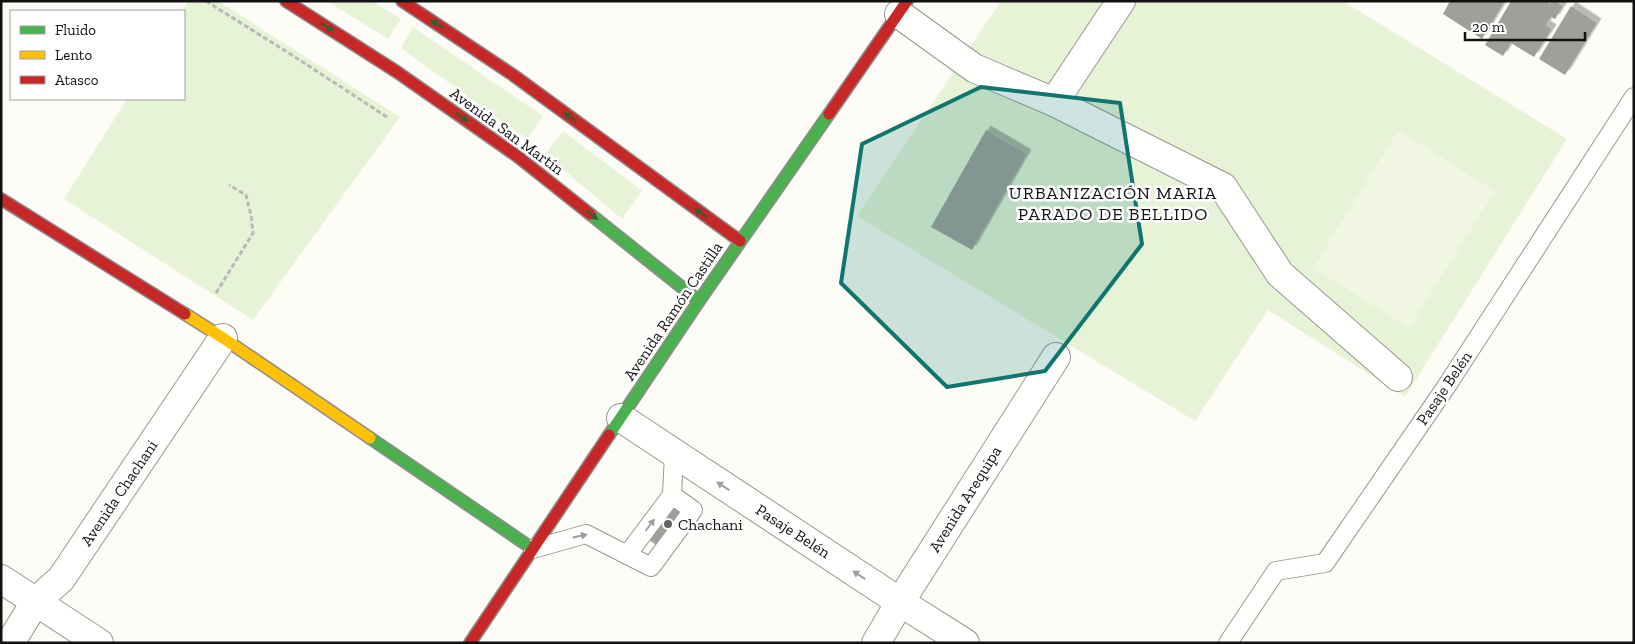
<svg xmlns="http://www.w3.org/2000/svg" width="1635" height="644" viewBox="0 0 1635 644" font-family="'Zilla Slab',serif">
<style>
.green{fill:#e7f3d7}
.pitch{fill:#f0f6e1}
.building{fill:#a19f9c;filter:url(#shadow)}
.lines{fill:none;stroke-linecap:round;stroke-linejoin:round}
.lane-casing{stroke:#979795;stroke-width:20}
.street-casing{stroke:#979795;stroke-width:30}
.fast-casing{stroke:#8e8d8b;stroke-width:14}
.slow-casing{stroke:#8e8d8b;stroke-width:14}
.jam-casing{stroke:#8e8d8b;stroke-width:14}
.path{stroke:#b9b9b8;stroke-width:3;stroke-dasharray:5 2.5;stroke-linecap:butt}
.lane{stroke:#fffffe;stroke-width:18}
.street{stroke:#fffffe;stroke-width:28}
.fast{stroke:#4caf50;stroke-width:11}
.slow{stroke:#ffc107;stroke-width:11}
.jam{stroke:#c62828;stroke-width:11}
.oneway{fill:#2e6030}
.oneway2{fill:#a0a09f}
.marked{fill:#0f766e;fill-opacity:0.2;stroke:#0f766e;stroke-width:4;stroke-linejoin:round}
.poi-dot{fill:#646362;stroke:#fff;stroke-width:2}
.labels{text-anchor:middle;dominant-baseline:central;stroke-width:5;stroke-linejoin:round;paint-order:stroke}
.street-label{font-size:16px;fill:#111;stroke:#fff}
.poi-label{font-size:16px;fill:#111;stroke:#fff;text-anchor:start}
.neighbourhood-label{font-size:18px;letter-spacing:1px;fill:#111;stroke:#fff}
</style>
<defs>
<filter id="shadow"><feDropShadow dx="4.5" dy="-4.5" stdDeviation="0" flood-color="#0004"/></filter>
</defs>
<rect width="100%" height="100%" fill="#fdfcf7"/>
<!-- green -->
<g class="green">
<path d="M188,1H218L400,117L253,320L64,199L127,99H184V11H182Z"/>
<path d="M327,1H372L401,19L388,39Z"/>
<path d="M1001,1H1343L1567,139L1405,397L1268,310L1195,421L857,216Z"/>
<path d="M413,27L543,116L527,139L401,48Z"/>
<path d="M563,131L642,191L622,219L545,154Z"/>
</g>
<!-- pitch -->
<path class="pitch" d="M1398,130L1495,191L1409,328L1313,268Z"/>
<!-- building -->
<g class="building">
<path d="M1450,1H1505L1482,39L1443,14Z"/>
<path d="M1511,1H1546L1550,4L1552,1H1555L1563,6L1555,19L1551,17L1546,25L1552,29L1534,57L1511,43L1503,56L1485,45Z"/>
<path d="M1571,6L1597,23L1565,75L1539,59Z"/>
<path d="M986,130L1027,154L972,250L931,227Z"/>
<path d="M666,494L696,516L669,554L638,532Z"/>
</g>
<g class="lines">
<defs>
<g id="lane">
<path d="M533,549L586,534L651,567L693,510L672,495L674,454"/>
<path d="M627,555L672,495"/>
<path d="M1228,643L1276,571L1325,563L1446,387L1634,97"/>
</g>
<g id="street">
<path d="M899,14L974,68L1054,102L1223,187L1280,274L1398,377"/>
<path d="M1054,102L1121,1"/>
<path d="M621,418L900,602L965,643"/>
<path d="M1,579L99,643"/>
<path d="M10,643L36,601L61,579L223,338"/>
<path d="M876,643L900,602L1056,357"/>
</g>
<g id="fast">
<path d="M590,214L699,301"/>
<path d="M609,435L699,301L829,114"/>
<path d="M370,438L533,549"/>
</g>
<path id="slow" d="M185,314L223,338L370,438"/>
<g id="jam">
<path d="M286,1L397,72L517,156L590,214"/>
<path d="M402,1L513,75L740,241"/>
<path d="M829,114L907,1"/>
<path d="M1,199L185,314"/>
<path d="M470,643L609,435"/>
</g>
</defs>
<!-- lane casing -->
<use href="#lane" class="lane-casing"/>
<!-- street casing -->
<use href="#street" class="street-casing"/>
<!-- fast casing -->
<use href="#fast" class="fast-casing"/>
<!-- slow casing -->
<use href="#slow" class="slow-casing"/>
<!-- jam casing -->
<use href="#jam" class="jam-casing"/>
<!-- path -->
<g class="path">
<path d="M206,1L295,57L387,117"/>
<path d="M216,293L253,233L251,215L246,195L229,185"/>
</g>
<!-- lane -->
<use href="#lane" class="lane"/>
<!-- street -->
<use href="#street" class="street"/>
<!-- fast -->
<use href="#fast" class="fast"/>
<!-- slow -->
<use href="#slow" class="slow"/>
<!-- jam -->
<use href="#jam" class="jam"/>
</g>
<!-- one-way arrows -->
<defs><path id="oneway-solid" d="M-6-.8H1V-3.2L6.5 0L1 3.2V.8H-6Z" transform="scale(1.25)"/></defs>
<g class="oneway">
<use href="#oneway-solid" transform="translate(437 24) rotate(-146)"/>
<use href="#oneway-solid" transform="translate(327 27) rotate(32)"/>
<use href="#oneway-solid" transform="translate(462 117) rotate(35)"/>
<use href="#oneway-solid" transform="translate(570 117) rotate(-144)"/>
<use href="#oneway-solid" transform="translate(701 213) rotate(-144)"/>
<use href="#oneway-solid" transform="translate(592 215) rotate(38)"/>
</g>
<g class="oneway2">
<use href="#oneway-solid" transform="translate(723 486) rotate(-147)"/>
<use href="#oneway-solid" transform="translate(650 525) rotate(-53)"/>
<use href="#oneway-solid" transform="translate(580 536) rotate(-11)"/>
<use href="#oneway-solid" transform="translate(859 575) rotate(-147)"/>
</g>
<!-- marked area -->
<path class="marked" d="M981,87L1120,103L1142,244L1045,371L947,387L841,283L862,144Z"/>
<!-- markers -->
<circle class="poi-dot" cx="668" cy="524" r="5"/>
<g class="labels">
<!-- street labels -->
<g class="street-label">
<text transform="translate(507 131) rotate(36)">Avenida San Martín</text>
<text transform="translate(673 311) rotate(-56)">Avenida Ramón Castilla</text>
<text transform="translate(1444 388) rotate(-56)">Pasaje Belén</text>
<text transform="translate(119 493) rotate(-56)">Avenida Chachani</text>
<text transform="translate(965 499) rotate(-58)">Avenida Arequipa</text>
<text transform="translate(793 531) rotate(33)">Pasaje Belén</text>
</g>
<!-- poi labels -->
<g class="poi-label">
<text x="678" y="524">Chachani</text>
</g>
<!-- neighbourhood labels -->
<g class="neighbourhood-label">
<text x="1113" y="193">URBANIZACIÓN MARIA<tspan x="1113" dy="21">PARADO DE BELLIDO</tspan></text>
</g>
</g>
<!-- border -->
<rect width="1635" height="644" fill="none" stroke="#111111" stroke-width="5"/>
<!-- legend -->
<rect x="10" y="10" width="175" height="90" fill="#ffffff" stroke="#a0a0a0"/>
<rect x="20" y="26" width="25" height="8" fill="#4caf50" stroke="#a0a0a0"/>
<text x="55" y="35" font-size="15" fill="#111111">Fluido</text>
<rect x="20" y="51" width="25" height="8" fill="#ffc107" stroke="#a0a0a0"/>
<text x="55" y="60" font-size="15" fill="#111111">Lento</text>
<rect x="20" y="76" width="25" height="8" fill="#c62828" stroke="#a0a0a0"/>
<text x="55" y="85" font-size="15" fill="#111111">Atasco</text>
<!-- scale -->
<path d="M1465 32v8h120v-8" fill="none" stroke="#111111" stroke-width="2.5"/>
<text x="1472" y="32" font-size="15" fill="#111111" stroke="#ffffff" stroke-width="4" paint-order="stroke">20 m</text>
</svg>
